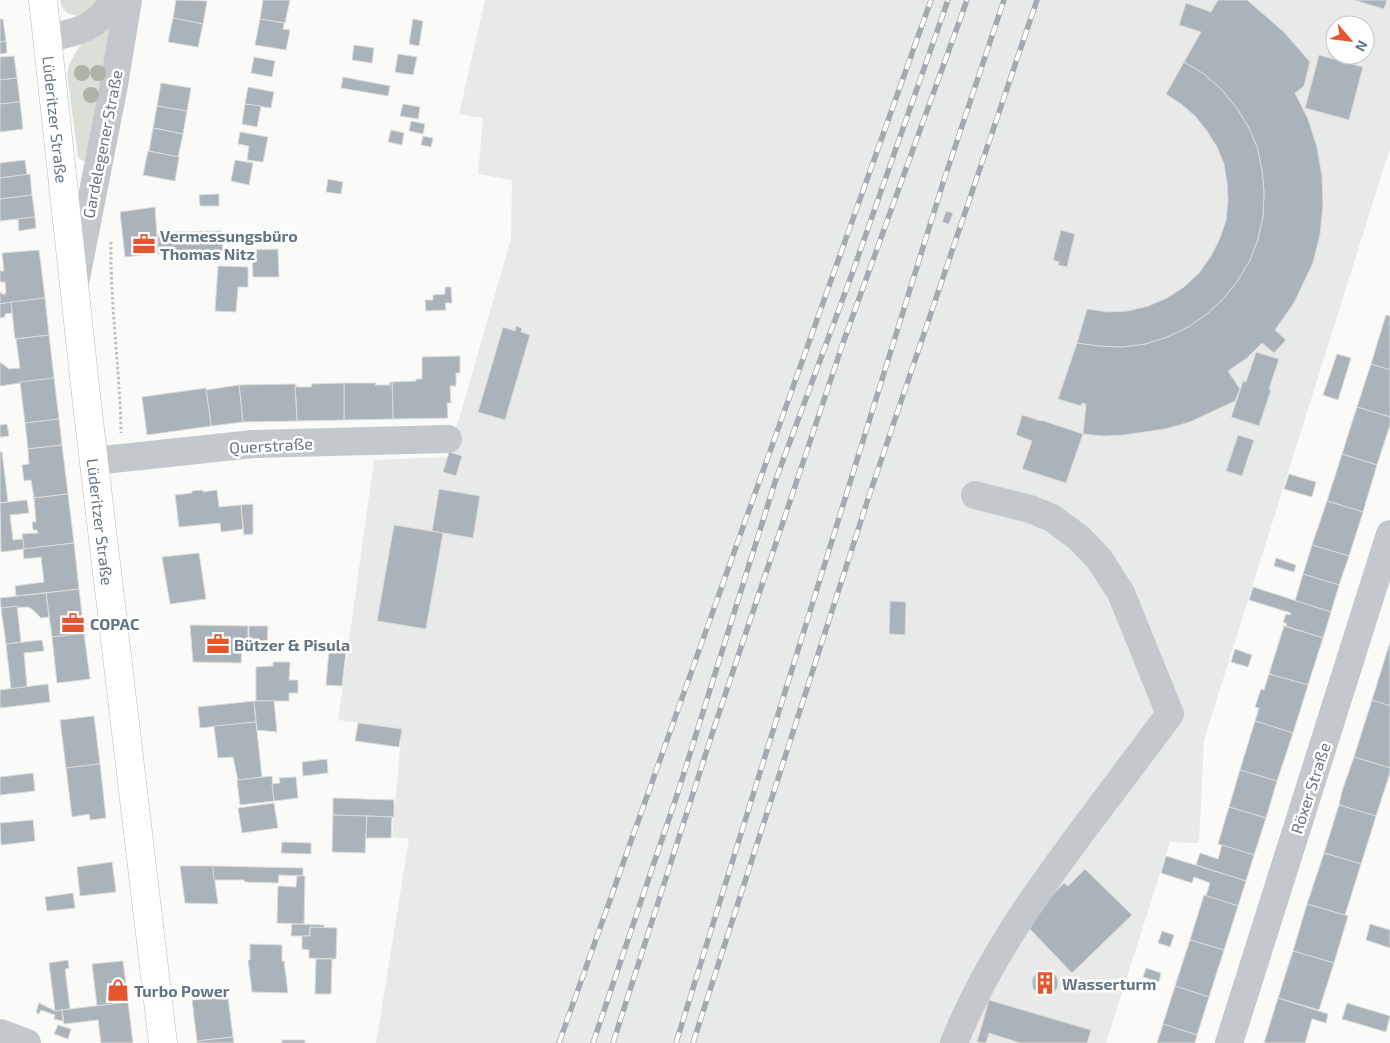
<svg xmlns="http://www.w3.org/2000/svg" width="1390" height="1043" viewBox="0 0 1390 1043" font-family="'Exo 2',sans-serif">
<style>
.built{fill:#e8e9e9;fill-rule:evenodd}
.green{fill:#dadfd7}
.building{fill:#aab3b9;stroke:#dcdcda}
.lines{fill:none;stroke-linecap:round;stroke-linejoin:round}
.major-casing{stroke:#b5babe;stroke-width:29}
.path{stroke:#bbbfc2;stroke-width:3;stroke-dasharray:2.5 2.5;stroke-linecap:butt}
.minor{stroke:#c3c8cc;stroke-width:28}
.major{stroke:#fff;stroke-width:28}
.rail-casing{stroke:#a2aab0;stroke-width:5.5}
.rail{stroke:#fff;stroke-width:4;stroke-dasharray:11;stroke-linecap:butt}
.tree{fill:#aab4a7}
.labels{text-anchor:middle;dominant-baseline:central;stroke-width:5;stroke-linejoin:round;paint-order:stroke}
.street-label{font-size:16px;fill:#657683;stroke:#fff}
.poi-label{font-size:16px;font-weight:bold;fill:#657683;stroke:#fff;text-anchor:start}
</style>
<rect width="100%" height="100%" fill="#fafaf8"/>
<!-- built -->
<path class="built" d="M485,0H1390V148L1204,740L1199,843L1170,842L1106,1043H376L409,839L392,837L402,729L338,720L374,460L448,457L511,239L512,180L478,174L483,118L459,114ZM1335,25H1365V55H1335Z"/>
<!-- green -->
<g class="green">
<path d="M60,0H99L83,16C71,16 62,13 60,0Z"/>
<path d="M112,26L90,159C84,162 82,162 78,157L67,73L69,65L78,48L99,28Z"/>
</g>
<!-- building -->
<g class="building">
<path d="M176,0L207,1L203,24L173,18Z"/>
<path d="M263,0H290L285,23L260,19Z"/>
<path d="M1218,0H1247L1284,32L1310,62L1304,86L1295,93L1308,119L1317,147L1322,176L1323,205L1320,235L1313,263L1294,303L1275,330L1286,340L1274,353L1262,343L1247,358L1228,371L1240,389L1235,401L1190,422L1165,429L1124,435L1103,436L1083,434L1086,404L1082,403L1081,406L1058,399L1077,343L1099,346L1122,347L1145,344L1167,337L1188,327L1207,314L1224,298L1238,280L1250,260L1258,239L1263,216L1264,193L1262,170L1257,147L1248,126L1236,107L1221,89L1204,74L1184,62L1201,32L1179,25L1186,3L1211,12Z"/>
<path d="M1354,0H1387L1384,9Z"/>
<path d="M173,18L203,24L198,47L168,42Z"/>
<path d="M0,19H3L6,41L0,42Z"/>
<path d="M260,19L284,23L283,29L290,30L286,50L255,45Z"/>
<path d="M413,19L423,21L419,46L409,44Z"/>
<path d="M6,41L7,53L0,54V42Z"/>
<path d="M354,45L374,48L372,63L352,60Z"/>
<path d="M398,54L417,57L413,75L395,72Z"/>
<path d="M1319,55L1363,67L1349,120L1305,108Z"/>
<path d="M14,56L17,78L0,80V57Z"/>
<path d="M254,57L275,61L272,77L251,73Z"/>
<path d="M1184,62L1204,74L1221,89L1236,107L1248,126L1257,147L1262,170L1264,193L1263,216L1258,239L1250,260L1238,280L1224,298L1207,314L1188,327L1167,337L1145,344L1122,347L1099,346L1077,343L1087,309L1108,312L1128,311L1148,306L1167,298L1184,287L1199,273L1211,256L1220,238L1226,220L1228,201L1227,183L1224,164L1217,147L1207,131L1195,116L1181,104L1166,94Z"/>
<path d="M343,77L390,86L388,96L341,88Z"/>
<path d="M17,78L20,102L0,104V80Z"/>
<path d="M161,83L191,88L187,111L157,106Z"/>
<path d="M248,87L274,92L271,108L245,104Z"/>
<path d="M20,102L23,129L0,132V104Z"/>
<path d="M245,104L261,106L257,127L242,124Z"/>
<path d="M403,104L420,107L418,119L400,116Z"/>
<path d="M157,106L187,111L183,134L153,128Z"/>
<path d="M411,121L425,124L423,134L409,131Z"/>
<path d="M153,128L183,134L178,157L149,151Z"/>
<path d="M391,130L404,133L402,145L388,142Z"/>
<path d="M240,132L268,137L263,162L247,160L249,146L238,144Z"/>
<path d="M423,136L433,138L431,147L421,145Z"/>
<path d="M148,151L179,157L175,181L143,175Z"/>
<path d="M25,160L27,175L0,178V163Z"/>
<path d="M235,160L253,163L249,185L231,181Z"/>
<path d="M30,174L32,195L0,199V178Z"/>
<path d="M328,179L343,182L341,194L326,192Z"/>
<path d="M219,194V206H200L199,195Z"/>
<path d="M32,195L35,217L0,221V199Z"/>
<path d="M155,207L158,253L125,257L120,212Z"/>
<path d="M946,211L953,213L949,224L942,222Z"/>
<path d="M35,217L36,228L19,231L18,219Z"/>
<path d="M168,230V232L222,231L223,253L158,254V231Z"/>
<path d="M1061,230L1075,234L1067,267L1058,265L1059,262L1053,260Z"/>
<path d="M278,249L279,277H253L252,250Z"/>
<path d="M39,250L45,298L0,304V292L4,295L6,292L5,282H0V271H4L2,253Z"/>
<path d="M218,266L248,267V287H238L236,312L215,311Z"/>
<path d="M445,287H451L452,303H445L446,310L426,311L425,300H433V295L445,294Z"/>
<path d="M45,298L49,335L15,339L11,302Z"/>
<path d="M11,302L12,313L5,314V317L0,318V304Z"/>
<path d="M1386,315L1390,316V370L1371,364Z"/>
<path d="M516,326L522,328L521,332L530,335L505,420L478,412L503,327L515,331Z"/>
<path d="M49,335L54,378L0,386V362L9,369L20,368L16,339Z"/>
<path d="M1256,352L1279,359L1269,389L1271,390L1259,426L1231,417L1243,381L1246,382Z"/>
<path d="M1337,354L1351,358L1338,400L1323,395Z"/>
<path d="M460,356V373H456V386H450L451,403H447L448,418L393,419L392,382L416,381V379H422V357Z"/>
<path d="M1371,364L1390,370V417L1357,407Z"/>
<path d="M54,378L59,419L25,423L20,382Z"/>
<path d="M390,382H392L393,419L344,420V383H376L375,385H390Z"/>
<path d="M344,383V420L297,421L295,384L297,387H311L312,384Z"/>
<path d="M295,384L297,421L243,422L239,385Z"/>
<path d="M239,385L243,422L211,426L206,390Z"/>
<path d="M206,388L211,426L147,435L142,397Z"/>
<path d="M1357,407L1390,417V425L1377,465L1342,454Z"/>
<path d="M1022,415L1041,421V420L1083,434L1066,483L1022,469L1032,441L1016,435Z"/>
<path d="M59,419L62,445L28,449L25,423Z"/>
<path d="M7,424L9,436L0,437V425Z"/>
<path d="M1238,435L1254,440L1242,476L1226,471Z"/>
<path d="M62,445L68,494L34,498L31,480L24,481L22,465L29,464L28,449Z"/>
<path d="M0,452H2L8,502L0,503Z"/>
<path d="M449,452L462,456L456,476L443,472Z"/>
<path d="M1342,454L1377,465L1363,512L1327,501Z"/>
<path d="M1289,474L1316,482L1312,497L1284,489Z"/>
<path d="M439,489L480,496L473,538L432,531Z"/>
<path d="M203,490V492L217,490L219,507L241,505L243,529L221,532L220,523L179,527L175,495L192,493V491Z"/>
<path d="M68,494L74,543L24,549L22,534L38,533L37,530H33L32,522H36L34,498Z"/>
<path d="M27,500L29,513L10,515L13,540L23,539L24,549L1,552L0,503Z"/>
<path d="M1327,501L1363,512L1349,556L1312,545Z"/>
<path d="M253,504V534L244,535L241,505Z"/>
<path d="M394,525L443,533L426,629L377,621Z"/>
<path d="M74,543L79,589L16,596L15,586L44,582L41,557L24,559L23,549Z"/>
<path d="M1312,545L1349,556L1339,585L1303,574Z"/>
<path d="M199,553L206,599L170,604L162,557Z"/>
<path d="M1276,558L1296,565L1294,572L1274,566Z"/>
<path d="M1303,574L1339,585L1331,612L1295,601Z"/>
<path d="M1253,587L1331,612L1323,638L1286,626L1287,624L1283,622L1286,614L1290,615L1291,613L1249,600Z"/>
<path d="M79,589L84,633L52,637L46,593Z"/>
<path d="M46,593L49,617L41,618L32,609L28,607L1,608L0,598Z"/>
<path d="M890,601L906,602L905,635L889,634Z"/>
<path d="M17,606L21,642L6,644L1,608Z"/>
<path d="M190,625L248,626V644H242L241,663L193,662Z"/>
<path d="M249,626H268L267,644H249Z"/>
<path d="M1284,626L1323,638L1308,685L1269,674Z"/>
<path d="M84,633L90,679L57,683L52,637Z"/>
<path d="M42,640L44,651L24,653L27,687L11,689L6,644Z"/>
<path d="M1390,642V706L1372,700Z"/>
<path d="M1235,649L1252,655L1248,667L1231,662Z"/>
<path d="M329,651L346,652L342,686L326,685Z"/>
<path d="M273,662H290L289,680H298V693H289V701H256V667L273,666Z"/>
<path d="M1269,674L1308,685L1293,733L1255,721L1259,708L1255,707L1261,689L1264,690Z"/>
<path d="M48,684L50,702L0,708V690Z"/>
<path d="M1372,700L1390,706V768L1354,757Z"/>
<path d="M254,701L256,722L200,728L198,707Z"/>
<path d="M254,701H274L277,732L257,730Z"/>
<path d="M94,716L100,764L66,768L60,720Z"/>
<path d="M1255,721L1293,733L1277,781L1240,770Z"/>
<path d="M256,722L262,777L238,780L233,757L218,758L214,726Z"/>
<path d="M358,723L402,729L399,747L355,741Z"/>
<path d="M1354,757L1390,768V773L1376,816L1339,805L1342,791Z"/>
<path d="M327,759L328,773L303,776L302,762Z"/>
<path d="M100,764L106,818L90,820L89,814L72,817L66,768Z"/>
<path d="M1240,770L1277,781L1266,818L1229,807Z"/>
<path d="M33,773L35,791L0,795V777Z"/>
<path d="M272,776L274,801L240,805L237,780Z"/>
<path d="M296,777L298,798L274,801L272,784L280,783L279,778Z"/>
<path d="M333,798L394,800V817L333,815Z"/>
<path d="M274,803L278,828L242,833L238,808Z"/>
<path d="M1339,805L1376,816L1361,864L1324,853Z"/>
<path d="M1229,807L1266,818L1254,855L1218,844Z"/>
<path d="M333,815L367,816L365,853L332,852Z"/>
<path d="M367,816L392,817L391,838H366Z"/>
<path d="M33,820L35,841L1,845L0,823Z"/>
<path d="M282,842L311,843V854L281,853Z"/>
<path d="M1222,845L1254,855L1246,881L1196,865L1200,853L1218,859Z"/>
<path d="M1324,853L1361,864L1345,915L1307,904Z"/>
<path d="M1166,856L1246,881L1238,906L1206,896L1210,883L1194,877L1192,883L1161,873Z"/>
<path d="M112,862L116,892L80,896L77,867Z"/>
<path d="M180,866H213L218,904L185,903Z"/>
<path d="M213,866L303,868V876L279,875L278,883L245,882L244,880H214Z"/>
<path d="M1085,869L1132,915L1072,973L1027,926L1043,910L1041,907L1064,883L1068,886Z"/>
<path d="M297,876H305L304,924L277,923L278,886L296,887Z"/>
<path d="M73,893L75,908L47,911L45,897Z"/>
<path d="M1204,895L1238,906L1224,950L1190,940Z"/>
<path d="M1307,904L1348,916L1334,963L1293,951Z"/>
<path d="M292,924L324,925V928L310,927V936H291Z"/>
<path d="M1370,924L1390,930V948L1366,940Z"/>
<path d="M310,927L337,928L336,959L309,958V950L302,949V936H310Z"/>
<path d="M1162,931L1174,935L1170,947L1158,943Z"/>
<path d="M1190,940L1224,950L1209,997L1175,986Z"/>
<path d="M250,944L282,945V961H284L288,993L252,992L248,960H250Z"/>
<path d="M1293,951L1334,963L1319,1010L1278,998Z"/>
<path d="M316,959H332L331,994H315Z"/>
<path d="M68,960L69,968L65,969L70,1009L55,1011L49,963Z"/>
<path d="M123,961L128,1002L97,1006L92,964Z"/>
<path d="M1146,968L1161,973L1159,982L1143,977Z"/>
<circle cx="1045" cy="983" r="13"/>
<path d="M1175,986L1209,997L1197,1035L1163,1024Z"/>
<path d="M228,997L233,1037L197,1041L192,1000Z"/>
<path d="M1278,998L1328,1014L1326,1023L1312,1019L1305,1043H1264Z"/>
<path d="M989,1000L1091,1030L1087,1043H1020L989,1033L986,1043L977,1042Z"/>
<path d="M128,1002L133,1043H101L98,1020L64,1024L62,1010Z"/>
<path d="M39,1003L55,1011L62,1010L63,1021L54,1019L55,1015L41,1010L39,1014L36,1012Z"/>
<path d="M1347,1003L1390,1016L1386,1032L1342,1019Z"/>
<path d="M1163,1024L1197,1035L1195,1043H1157Z"/>
<path d="M58,1025L71,1029L68,1039L54,1034Z"/>
<path d="M233,1037L234,1043H197V1041Z"/>
<rect x="282" y="1040" width="23" height="3"/>
</g>
<g class="lines">
<defs>
<g id="major">
<path id="s1" d="M43,0L87,404L163,1043"/>
</g>
</defs>
<!-- major casing -->
<use href="#major" class="major-casing"/>
<!-- path -->
<path class="path" d="M111,242C110,306 120,369 121,433"/>
<!-- minor -->
<g class="minor">
<path d="M47,38C80,31 95,30 114,0"/>
<path d="M76,278L114,85L128,0"/>
<path d="M94,461L253,444L448,439"/>
<path d="M0,1033L27,1043"/>
<path d="M954,1043C985,965 1033,897 1083,830C1112,791 1141,753 1170,714L1121,593L1100,560L1079,538L1052,518L1030,509L975,495"/>
<path d="M1229,1043L1390,534"/>
</g>
<!-- major -->
<use href="#major" class="major"/>
<defs>
<g id="rail">
<path d="M559,1043L931,0"/>
<path d="M593,1043L678,792L775,482L852,274L948,0"/>
<path d="M613,1043L714,728L843,343L967,0"/>
<path d="M676,1043L943,183L1004,0"/>
<path d="M693,1043L867,502L1037,0"/>
</g>
</defs>
<!-- rail casing -->
<use href="#rail" class="rail-casing"/>
<!-- rail -->
<use href="#rail" class="rail"/>
</g>
<!-- trees -->
<g class="tree">
<circle cx="82" cy="73" r="8"/>
<circle cx="98" cy="73" r="8"/>
<circle cx="91" cy="95" r="8"/>
</g>
<!-- icons -->
<defs>
<symbol id="office-bare" viewBox="-9 -9 18 18"><path d="M-6-3h4V-5.5h4V-3h4V5H-6ZM-1-4.5V-3h2v-1.5ZM-6 0V1H6V0Z" fill="#e4572e" stroke="#fff" stroke-width="2.5" paint-order="stroke"/></symbol>
<symbol id="building-bare" viewBox="-9 -9 18 18"><path d="M-4-6H4V6H1V3H-1V6H-4ZM-2.5-4.3h1.7v1.8h-1.7ZM.8-4.3h1.7v1.8H.8ZM-2.5-1h1.7V.8h-1.7ZM.8-1h1.7V.8H.8Z" fill="#e4572e" stroke="#fff" stroke-width="2.5" paint-order="stroke"/></symbol>
<symbol id="shop-bare" viewBox="-9 -9 18 18"><path d="M-5-2.5h2.3a2.7 3.5 0 0 1 5.4 0H5L5.5 6h-11ZM-1.5-2.5h3a1.5 2.3 0 0 0-3 0Z" fill="#e4572e" stroke="#fff" stroke-width="2.5" paint-order="stroke"/></symbol>
</defs>
<g fill-rule="evenodd">
<use href="#office-bare" x="128" y="228" width="32" height="32"/>
<use href="#office-bare" x="57" y="607" width="32" height="32"/>
<use href="#office-bare" x="202" y="628" width="32" height="32"/>
<use href="#building-bare" x="1029" y="967" width="32" height="32"/>
<use href="#shop-bare" x="102" y="974" width="32" height="32"/>
</g>
<g class="labels">
<!-- street labels -->
<g class="street-label">
<text stroke="none"><textPath href="#s1" startOffset="120">Lüderitzer Straße</textPath></text>
<text transform="translate(102 144) rotate(-79)">Gardelegener Straße</text>
<text transform="translate(271 445) rotate(-3)">Querstraße</text>
<text stroke="none"><textPath href="#s1" startOffset="525">Lüderitzer Straße</textPath></text>
<text transform="translate(1310 788) rotate(-72)">Röxer Straße</text>
</g>
<!-- poi labels -->
<g class="poi-label">
<text x="160" y="235">Vermessungsbüro<tspan x="160" dy="18">Thomas Nitz</tspan></text>
<text x="90" y="623">COPAC</text>
<text x="234" y="644">Bützer &amp; Pisula</text>
<text x="1062" y="983">Wasserturm</text>
<text x="134" y="990">Turbo Power</text>
</g>
</g>
<!-- north arrow -->
<g transform="translate(1350 40) rotate(118)"><circle r="24" fill="#ffffff" stroke="#c1c8cd"/>
<path d="M0-4L9 19L0 12L-9 19Z" fill="#e4572e"/>
<text y="-8" font-size="14" font-weight="bold" text-anchor="middle" fill="#657683">N</text>
</g>
</svg>
